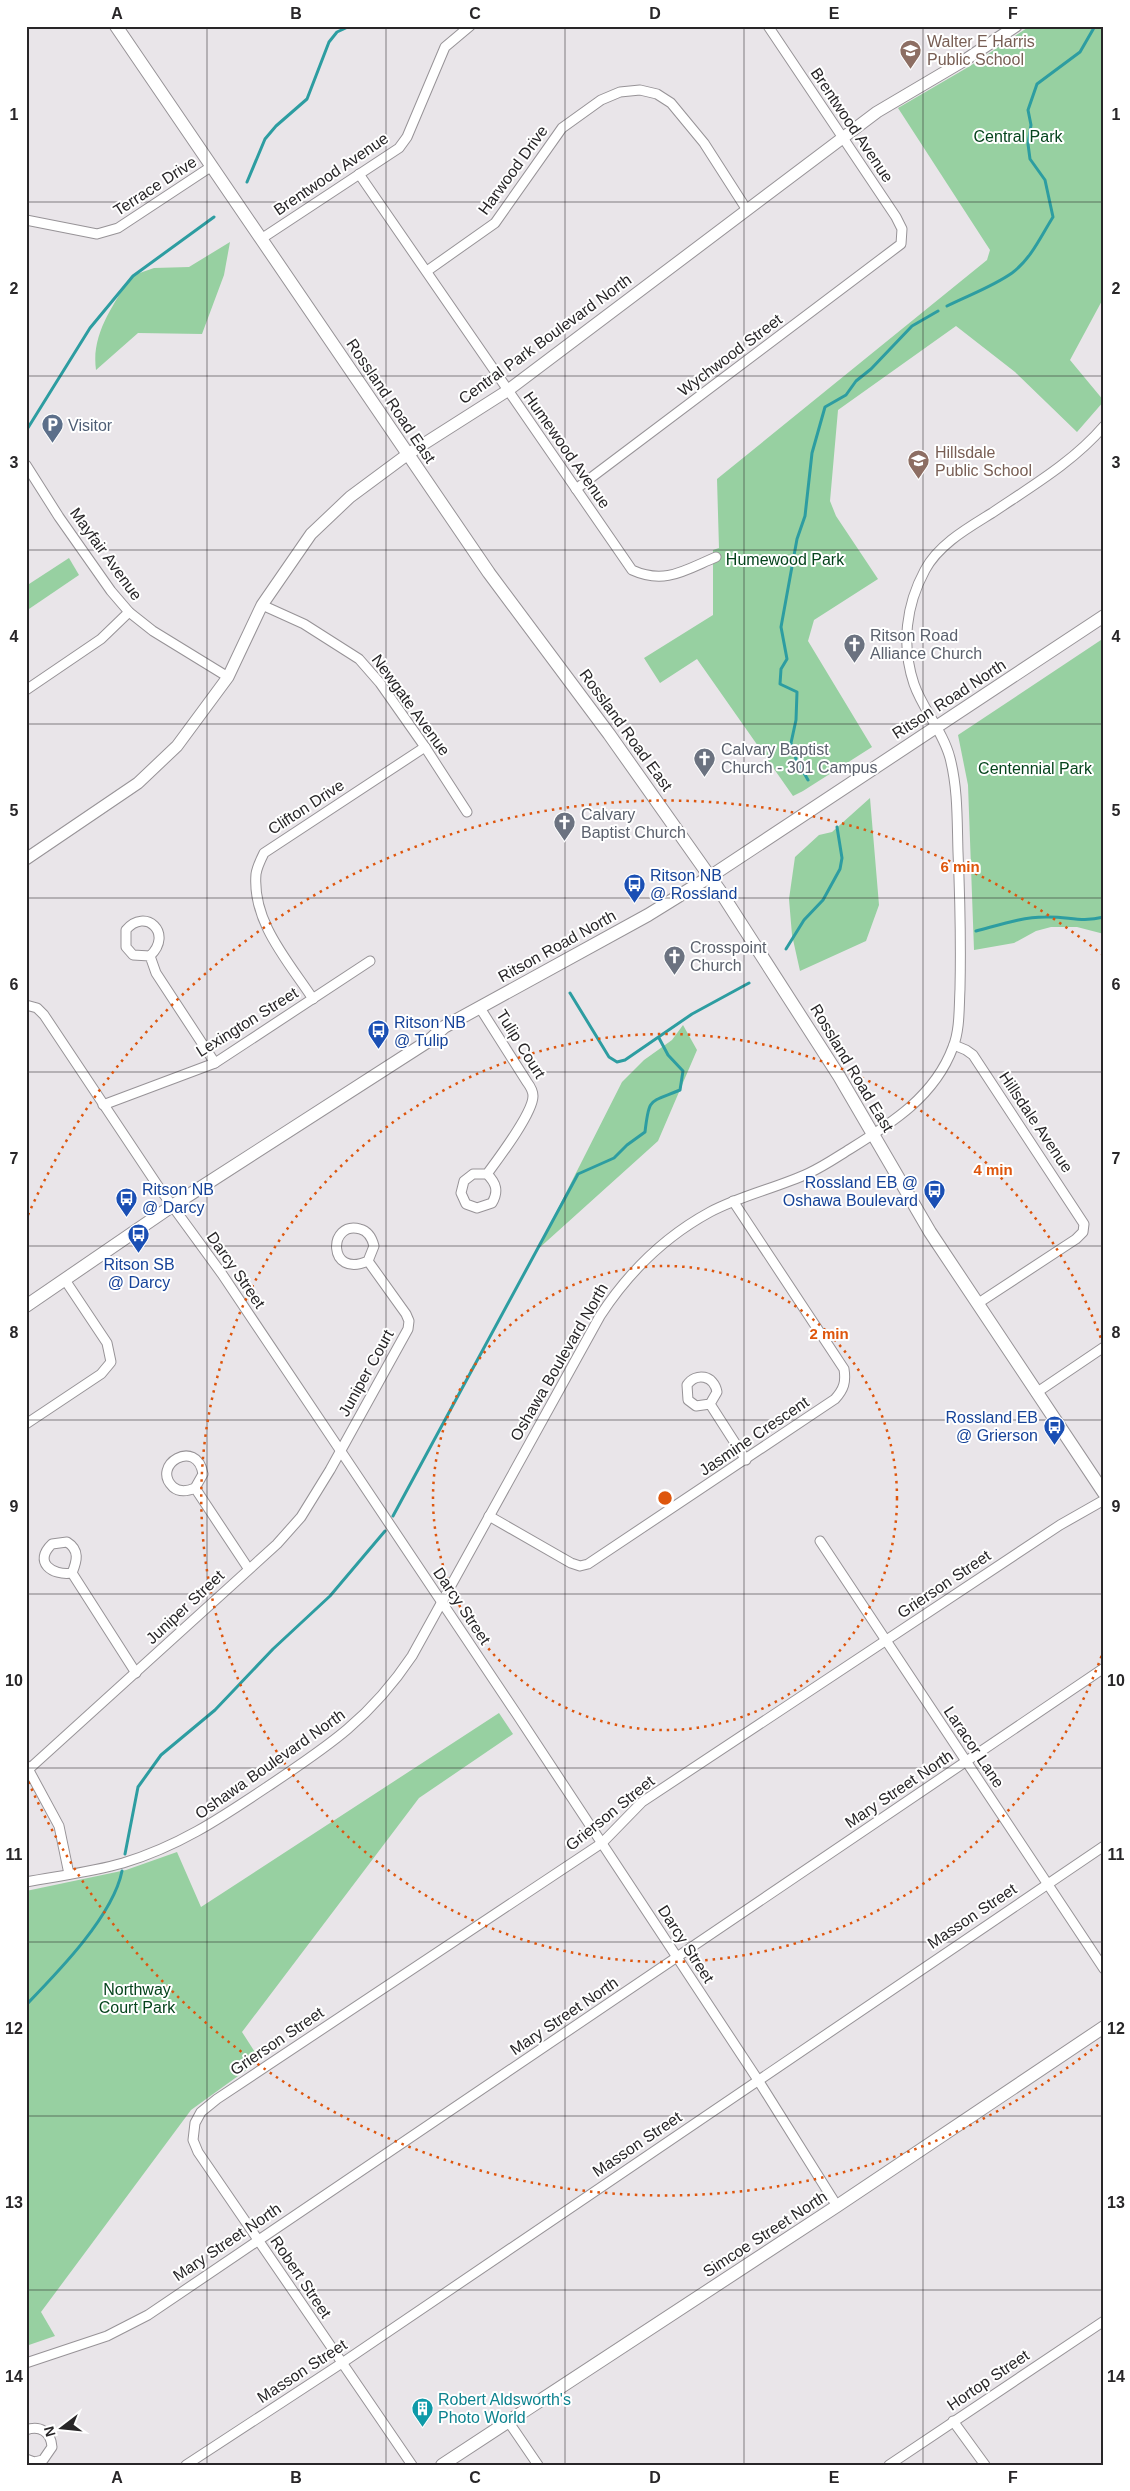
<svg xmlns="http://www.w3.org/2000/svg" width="1130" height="2491" viewBox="0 0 1130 2491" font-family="Arial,sans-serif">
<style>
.green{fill:#97d0a1}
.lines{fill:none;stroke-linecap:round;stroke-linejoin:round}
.stream{stroke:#2d9da1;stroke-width:3}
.minor-casing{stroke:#979397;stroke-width:11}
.tertiary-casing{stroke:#979397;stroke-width:13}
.secondary-casing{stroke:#979397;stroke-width:14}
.minor{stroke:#fff;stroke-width:9}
.tertiary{stroke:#fff;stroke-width:11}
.secondary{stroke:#fff;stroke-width:12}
.grid{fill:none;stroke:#282628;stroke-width:1;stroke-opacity:0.55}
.ring{fill:none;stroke:#de560d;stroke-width:2.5;stroke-dasharray:2.5 5}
.labels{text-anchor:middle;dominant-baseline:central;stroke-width:4;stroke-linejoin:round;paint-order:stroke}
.education-label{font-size:16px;fill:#785e54;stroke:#fff;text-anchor:start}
.street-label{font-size:16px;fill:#282628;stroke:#fff}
.park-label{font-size:16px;fill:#05441c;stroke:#fff}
.service-label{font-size:16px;fill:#4e5e75;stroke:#fff;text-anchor:start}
.worship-label{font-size:16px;fill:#5b616d;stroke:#fff;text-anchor:start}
.transit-label{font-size:16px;fill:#164399;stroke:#fff;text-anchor:start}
.culture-label{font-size:16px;fill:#0d838f;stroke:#fff;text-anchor:start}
.centre{fill:#de560d;stroke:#fff;stroke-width:2.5}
.ring-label{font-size:15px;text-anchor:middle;font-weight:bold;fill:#de560d;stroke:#fff;stroke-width:4;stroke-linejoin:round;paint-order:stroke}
.neatline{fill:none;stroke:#282628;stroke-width:2}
.grid-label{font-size:16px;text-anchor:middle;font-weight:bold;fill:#282628}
</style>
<rect width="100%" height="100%" fill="#e9e5e9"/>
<!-- green -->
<g class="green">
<path d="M1030,26H1104V297L1070,360L1104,401L1077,432L1015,372L956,326L838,410L830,501L836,516L878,579L814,620L808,641L872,747L803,791L793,796L697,659L660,683L644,658L713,615V550L719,548L717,479L987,260L990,250L898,108L970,66Z"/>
<path d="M230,242L224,275L202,334L138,333L96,370C91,334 113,306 131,276L154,268L189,267Z"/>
<path d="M69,558L79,575L26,611V586Z"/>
<path d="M1104,638V934L1077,927H1051L1036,931L1014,943L974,950L968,785L958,735Z"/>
<path d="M870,798L879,905L866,941L800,971L792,935L789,899L795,857L819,835L832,832Z"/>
<path d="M683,1025L697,1050L658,1141L537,1250L622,1082L644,1060L672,1040Z"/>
<path d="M499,1713L513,1734L419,1798L242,2032L260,2060L191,2110L41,2312L55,2336L26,2346V1891L126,1870L177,1852L201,1907Z"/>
</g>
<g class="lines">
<!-- stream -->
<g class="stream">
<path d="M247,182L265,139L276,126L307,99L329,42L337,32L350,26"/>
<path d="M947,306C969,295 992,287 1012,273C1031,259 1041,236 1053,217L1045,180L1030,159L1028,144L1031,125L1028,110L1037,84L1080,52L1095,26"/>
<path d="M26,431L90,328L133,276L214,217"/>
<path d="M808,780L796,759L791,743L796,720L797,692L780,684L781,669L787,659L781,627L797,539L805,516L812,453L825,407L846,395L856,381L871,369L912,326L938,311"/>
<path d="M976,931C999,925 1022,917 1045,917C1068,916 1080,923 1104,917"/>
<path d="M786,949L804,920L823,900L840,869L842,858L837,827"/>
<path d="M570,993L609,1057L617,1062L625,1060L692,1014L749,983"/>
<path d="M393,1516L578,1174L614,1158L627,1145L645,1132C649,1097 649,1103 680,1090L683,1071L668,1055L659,1038"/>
<path d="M125,1854L138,1787L161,1755L215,1710L273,1649L330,1596L385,1531"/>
<path d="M26,2005C58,1972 113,1916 122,1871"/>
</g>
<defs>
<g id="minor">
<path d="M359,174L632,570C665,585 685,570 716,557"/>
<path d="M26,220L97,234L118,228L212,166"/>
<path d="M261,239L399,148L407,137L445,47L470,26"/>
<path d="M427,271L495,223L562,128L601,100L620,92L640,90L657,94L671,103L704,143L747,210"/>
<path d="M26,465L59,517L111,591L129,612L153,631L228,677"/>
<path d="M576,489L901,244L902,229L896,217L768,26"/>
<path d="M262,605L304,624L359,659L380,683L425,747L467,812"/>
<path d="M26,690L101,639L129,612"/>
<path d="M150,956L133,955L126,947V930C145,907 174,933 150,956L156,973L215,1063"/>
<path d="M313,999C288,961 252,922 256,874C257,867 261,859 264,853L425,747"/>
<path d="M26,1005L37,1008L44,1015L160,1189L222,1274L340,1450L516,1713L758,2080L837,2206"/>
<path d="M480,1008L527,1082C530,1086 533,1091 533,1096C533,1113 498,1159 487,1174H473L464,1181L461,1193L466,1204L477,1208L492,1203C499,1191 496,1183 487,1174"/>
<path d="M954,1045L966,1050L973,1055L1084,1224L1083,1232L1076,1239L977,1304"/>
<path d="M103,1105L215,1063L370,961"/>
<path d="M1036,1393L1104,1347"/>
<path d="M710,1404L696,1406L688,1400L687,1385C696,1372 714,1375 717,1392L710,1404L746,1460"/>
<path d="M26,1424L101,1374L111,1362L107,1343L65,1280"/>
<path d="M195,1488C188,1491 180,1493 173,1487C150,1465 197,1437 203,1474L195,1488L248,1568"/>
<path d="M489,1516L571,1563L580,1566L588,1564L835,1399C844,1389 846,1382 844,1369L733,1201"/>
<path d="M820,1541L1104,1969"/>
<path d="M72,1573C77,1561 80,1550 67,1542L52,1544C33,1562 52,1576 72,1573L136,1673"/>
<path d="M26,1765L59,1826L69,1874"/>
<path d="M29,1769L277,1544L301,1517L330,1470L408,1329L409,1321L406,1314L368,1261L374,1246C372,1238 368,1231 360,1229C328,1220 327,1279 368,1261"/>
<path d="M26,1882C58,1876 92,1872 123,1863C179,1846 219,1819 267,1787C327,1747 370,1719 412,1656L600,1316C628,1273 664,1237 710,1212C742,1195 777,1188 809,1173C824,1166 837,1157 850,1149C892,1123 935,1096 953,1047C960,1030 959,1007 960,989C961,943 960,898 958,852C957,821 958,789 950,758C943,731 923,710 914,684C901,645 906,605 925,570C939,544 968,528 992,513C1032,486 1073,462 1104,426"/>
<path d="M26,2363L107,2336L148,2315L1104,1668"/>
<path d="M508,2421L538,2465"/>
<path d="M953,2421L985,2465"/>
<path d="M26,2430C40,2425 51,2432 52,2447L43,2460L34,2462L26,2459"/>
<path d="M186,2465L342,2363L1104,1846"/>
<path d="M412,2465L198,2152L193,2140L195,2123L201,2112L217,2099L602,1843L642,1802L1060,1525L1104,1500"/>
<path d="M889,2465L1104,2321"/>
</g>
<path id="tertiary" d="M26,859L138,783L177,746L228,677L262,605L311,534L350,497L408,454L507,391L877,112L965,60L1016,26"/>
<g id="secondary">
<path d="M116,26L489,573L609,734L720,891L839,1076L930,1232L1104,1493"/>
<path d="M26,1306L172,1206L430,1040L444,1027L648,915L711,876L1104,616"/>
<path d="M442,2465L837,2206L1104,2027"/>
</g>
</defs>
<!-- minor casing -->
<use href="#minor" class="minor-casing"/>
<!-- tertiary casing -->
<use href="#tertiary" class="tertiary-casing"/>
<!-- secondary casing -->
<use href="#secondary" class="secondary-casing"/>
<!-- minor -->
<use href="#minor" class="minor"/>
<!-- tertiary -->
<use href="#tertiary" class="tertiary"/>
<!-- secondary -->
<use href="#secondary" class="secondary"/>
</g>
<!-- grid -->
<path class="grid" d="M207,26V2465M386,26V2465M565,26V2465M744,26V2465M923,26V2465M26,202H1104M26,376H1104M26,550H1104M26,724H1104M26,898H1104M26,1072H1104M26,1246H1104M26,1420H1104M26,1594H1104M26,1768H1104M26,1942H1104M26,2116H1104M26,2290H1104"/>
<!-- distance rings -->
<g class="ring">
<circle cx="665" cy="1498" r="232"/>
<path d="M1104 1649A464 464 0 1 1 1104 1347"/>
<path d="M1104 2040A697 697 0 0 1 28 1781M28 1215A697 697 0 0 1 1104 956"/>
</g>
<!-- icons -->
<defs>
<symbol id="school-pin" viewBox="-11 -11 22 30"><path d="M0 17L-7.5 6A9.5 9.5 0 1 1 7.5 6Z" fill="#8d6e63" stroke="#fff"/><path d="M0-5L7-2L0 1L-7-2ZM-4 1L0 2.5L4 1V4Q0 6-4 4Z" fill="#fff"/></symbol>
<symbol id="parking-pin" viewBox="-11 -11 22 30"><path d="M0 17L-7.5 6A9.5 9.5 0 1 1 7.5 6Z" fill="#5c6f8a" stroke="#fff"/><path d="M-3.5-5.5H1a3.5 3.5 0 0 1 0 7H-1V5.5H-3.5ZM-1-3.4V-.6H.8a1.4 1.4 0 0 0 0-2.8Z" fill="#fff"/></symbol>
<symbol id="church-pin" viewBox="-11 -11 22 30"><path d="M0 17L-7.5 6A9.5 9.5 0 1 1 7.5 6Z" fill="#6b7280" stroke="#fff"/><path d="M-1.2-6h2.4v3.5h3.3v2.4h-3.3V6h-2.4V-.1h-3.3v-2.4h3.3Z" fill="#fff"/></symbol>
<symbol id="bus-pin" viewBox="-11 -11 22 30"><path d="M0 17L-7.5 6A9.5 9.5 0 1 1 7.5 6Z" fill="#1a4fb4" stroke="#fff"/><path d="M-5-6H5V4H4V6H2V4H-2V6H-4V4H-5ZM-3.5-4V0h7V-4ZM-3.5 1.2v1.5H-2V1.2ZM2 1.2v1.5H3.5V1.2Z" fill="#fff"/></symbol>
<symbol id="building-pin" viewBox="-11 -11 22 30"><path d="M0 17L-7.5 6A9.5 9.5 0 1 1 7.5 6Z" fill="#0f9aa8" stroke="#fff"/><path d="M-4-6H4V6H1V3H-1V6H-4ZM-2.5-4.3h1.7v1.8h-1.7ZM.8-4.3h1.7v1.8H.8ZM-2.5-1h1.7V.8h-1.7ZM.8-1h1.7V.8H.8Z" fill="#fff"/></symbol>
</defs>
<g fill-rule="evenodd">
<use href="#school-pin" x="898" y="38" width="25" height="34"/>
<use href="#parking-pin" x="40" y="412" width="25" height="34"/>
<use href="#school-pin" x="906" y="448" width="25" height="34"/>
<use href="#church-pin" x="842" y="632" width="25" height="34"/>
<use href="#church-pin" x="692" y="746" width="25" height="34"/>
<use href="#church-pin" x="552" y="810" width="25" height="34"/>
<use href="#bus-pin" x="622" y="872" width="25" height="34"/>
<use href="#church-pin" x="662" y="944" width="25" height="34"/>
<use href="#bus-pin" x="366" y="1018" width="25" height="34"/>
<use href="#bus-pin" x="922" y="1178" width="25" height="34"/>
<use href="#bus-pin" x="114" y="1186" width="25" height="34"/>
<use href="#bus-pin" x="126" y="1222" width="25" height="34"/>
<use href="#bus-pin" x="1042" y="1414" width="25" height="34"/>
<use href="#building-pin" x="410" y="2396" width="25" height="34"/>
</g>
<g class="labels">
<!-- education labels -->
<g class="education-label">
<text x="927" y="41">Walter E Harris<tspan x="927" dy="18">Public School</tspan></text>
<text x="935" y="452">Hillsdale<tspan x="935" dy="18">Public School</tspan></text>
</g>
<!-- street labels -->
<g class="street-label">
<text transform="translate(852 125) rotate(56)">Brentwood Avenue</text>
<text transform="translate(513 170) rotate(-54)">Harwood Drive</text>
<text transform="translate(331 174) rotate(-34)">Brentwood Avenue</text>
<text transform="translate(155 186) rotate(-33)">Terrace Drive</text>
<text transform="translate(545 339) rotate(-36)">Central Park Boulevard North</text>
<text transform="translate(730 355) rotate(-37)">Wychwood Street</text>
<text transform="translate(391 401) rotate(56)">Rossland Road East</text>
<text transform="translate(567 450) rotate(55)">Humewood Avenue</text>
<text transform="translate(106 554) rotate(54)">Mayfair Avenue</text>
<text transform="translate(949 699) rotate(-33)">Ritson Road North</text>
<text transform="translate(411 705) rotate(54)">Newgate Avenue</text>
<text transform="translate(626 730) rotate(54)">Rossland Road East</text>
<text transform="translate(306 807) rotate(-33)">Clifton Drive</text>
<text transform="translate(557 946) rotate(-29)">Ritson Road North</text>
<text transform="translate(247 1022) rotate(-32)">Lexington Street</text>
<text transform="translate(521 1044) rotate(58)">Tulip Court</text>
<text transform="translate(852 1068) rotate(59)">Rossland Road East</text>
<text transform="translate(1036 1122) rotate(56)">Hillsdale Avenue</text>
<text transform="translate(236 1270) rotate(55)">Darcy Street</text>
<text transform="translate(559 1362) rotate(-60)">Oshawa Boulevard North</text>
<text transform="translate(366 1373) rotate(-61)">Juniper Court</text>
<text transform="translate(754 1436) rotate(-34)">Jasmine Crescent</text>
<text transform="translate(944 1584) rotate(-34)">Grierson Street</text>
<text transform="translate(462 1606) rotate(56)">Darcy Street</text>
<text transform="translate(185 1607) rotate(-43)">Juniper Street</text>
<text transform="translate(974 1747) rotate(56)">Laracor Lane</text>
<text transform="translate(270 1764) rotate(-35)">Oshawa Boulevard North</text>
<text transform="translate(899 1789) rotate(-34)">Mary Street North</text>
<text transform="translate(610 1813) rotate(-39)">Grierson Street</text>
<text transform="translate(972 1916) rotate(-34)">Masson Street</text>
<text transform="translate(686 1944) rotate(57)">Darcy Street</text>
<text transform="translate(564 2016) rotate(-34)">Mary Street North</text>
<text transform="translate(277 2041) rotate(-34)">Grierson Street</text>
<text transform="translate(637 2144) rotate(-34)">Masson Street</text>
<text transform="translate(765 2234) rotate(-33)">Simcoe Street North</text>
<text transform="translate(227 2242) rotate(-34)">Mary Street North</text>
<text transform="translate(301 2277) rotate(56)">Robert Street</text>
<text transform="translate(302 2371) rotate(-33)">Masson Street</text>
<text transform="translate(988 2380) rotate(-34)">Hortop Street</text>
</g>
<!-- park labels -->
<g class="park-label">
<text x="1018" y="136">Central Park</text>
<text x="785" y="559">Humewood Park</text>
<text x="1035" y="768">Centennial Park</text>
<text x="137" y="1989">Northway<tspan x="137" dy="18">Court Park</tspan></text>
</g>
<!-- service labels -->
<g class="service-label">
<text x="68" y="425">Visitor</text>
</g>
<!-- worship labels -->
<g class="worship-label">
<text x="870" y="635">Ritson Road<tspan x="870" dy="18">Alliance Church</tspan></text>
<text x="721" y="749">Calvary Baptist<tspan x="721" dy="18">Church - 301 Campus</tspan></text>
<text x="581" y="814">Calvary<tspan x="581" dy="18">Baptist Church</tspan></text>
<text x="690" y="947">Crosspoint<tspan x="690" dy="18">Church</tspan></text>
</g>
<!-- transit labels -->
<g class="transit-label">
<text x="650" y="875">Ritson NB<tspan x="650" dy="18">@ Rossland</tspan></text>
<text x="394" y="1022">Ritson NB<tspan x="394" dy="18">@ Tulip</tspan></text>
<text x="918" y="1182" text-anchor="end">Rossland EB @<tspan x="918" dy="18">Oshawa Boulevard</tspan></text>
<text x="142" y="1189">Ritson NB<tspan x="142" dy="18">@ Darcy</tspan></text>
<text x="139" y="1264" text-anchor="middle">Ritson SB<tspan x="139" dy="18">@ Darcy</tspan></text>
<text x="1038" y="1417" text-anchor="end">Rossland EB<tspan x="1038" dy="18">@ Grierson</tspan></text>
</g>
<!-- culture labels -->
<g class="culture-label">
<text x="438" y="2399">Robert Aldsworth's<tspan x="438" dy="18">Photo World</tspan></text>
</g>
</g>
<circle cx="665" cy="1498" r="8" class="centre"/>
<g class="ring-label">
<text x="960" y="872">6 min</text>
<text x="993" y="1175">4 min</text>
<text x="829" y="1339">2 min</text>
</g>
<!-- border -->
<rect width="1130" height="2491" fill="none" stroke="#ffffff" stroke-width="55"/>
<!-- north arrow -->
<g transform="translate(62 2428) rotate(254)" stroke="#ffffff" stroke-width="4" paint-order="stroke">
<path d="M0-4L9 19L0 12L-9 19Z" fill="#282628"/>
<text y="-8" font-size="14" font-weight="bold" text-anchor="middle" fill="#282628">N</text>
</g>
<rect x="28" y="28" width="1074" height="2436" class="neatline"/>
<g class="grid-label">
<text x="117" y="19">A</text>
<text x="296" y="19">B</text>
<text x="475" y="19">C</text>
<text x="655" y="19">D</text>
<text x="834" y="19">E</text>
<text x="1013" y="19">F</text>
<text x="14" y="120">1</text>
<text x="1116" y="120">1</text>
<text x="14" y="294">2</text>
<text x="1116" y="294">2</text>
<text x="14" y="468">3</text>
<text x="1116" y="468">3</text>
<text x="14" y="642">4</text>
<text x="1116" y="642">4</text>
<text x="14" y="816">5</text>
<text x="1116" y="816">5</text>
<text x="14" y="990">6</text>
<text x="1116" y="990">6</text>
<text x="14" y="1164">7</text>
<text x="1116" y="1164">7</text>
<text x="14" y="1338">8</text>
<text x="1116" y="1338">8</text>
<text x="14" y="1512">9</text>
<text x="1116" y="1512">9</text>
<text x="14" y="1686">10</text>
<text x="1116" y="1686">10</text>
<text x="14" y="1860">11</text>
<text x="1116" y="1860">11</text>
<text x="14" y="2034">12</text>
<text x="1116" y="2034">12</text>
<text x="14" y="2208">13</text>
<text x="1116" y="2208">13</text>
<text x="14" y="2382">14</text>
<text x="1116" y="2382">14</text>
<text x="117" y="2483">A</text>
<text x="296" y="2483">B</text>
<text x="475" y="2483">C</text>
<text x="655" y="2483">D</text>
<text x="834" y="2483">E</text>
<text x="1013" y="2483">F</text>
</g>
</svg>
